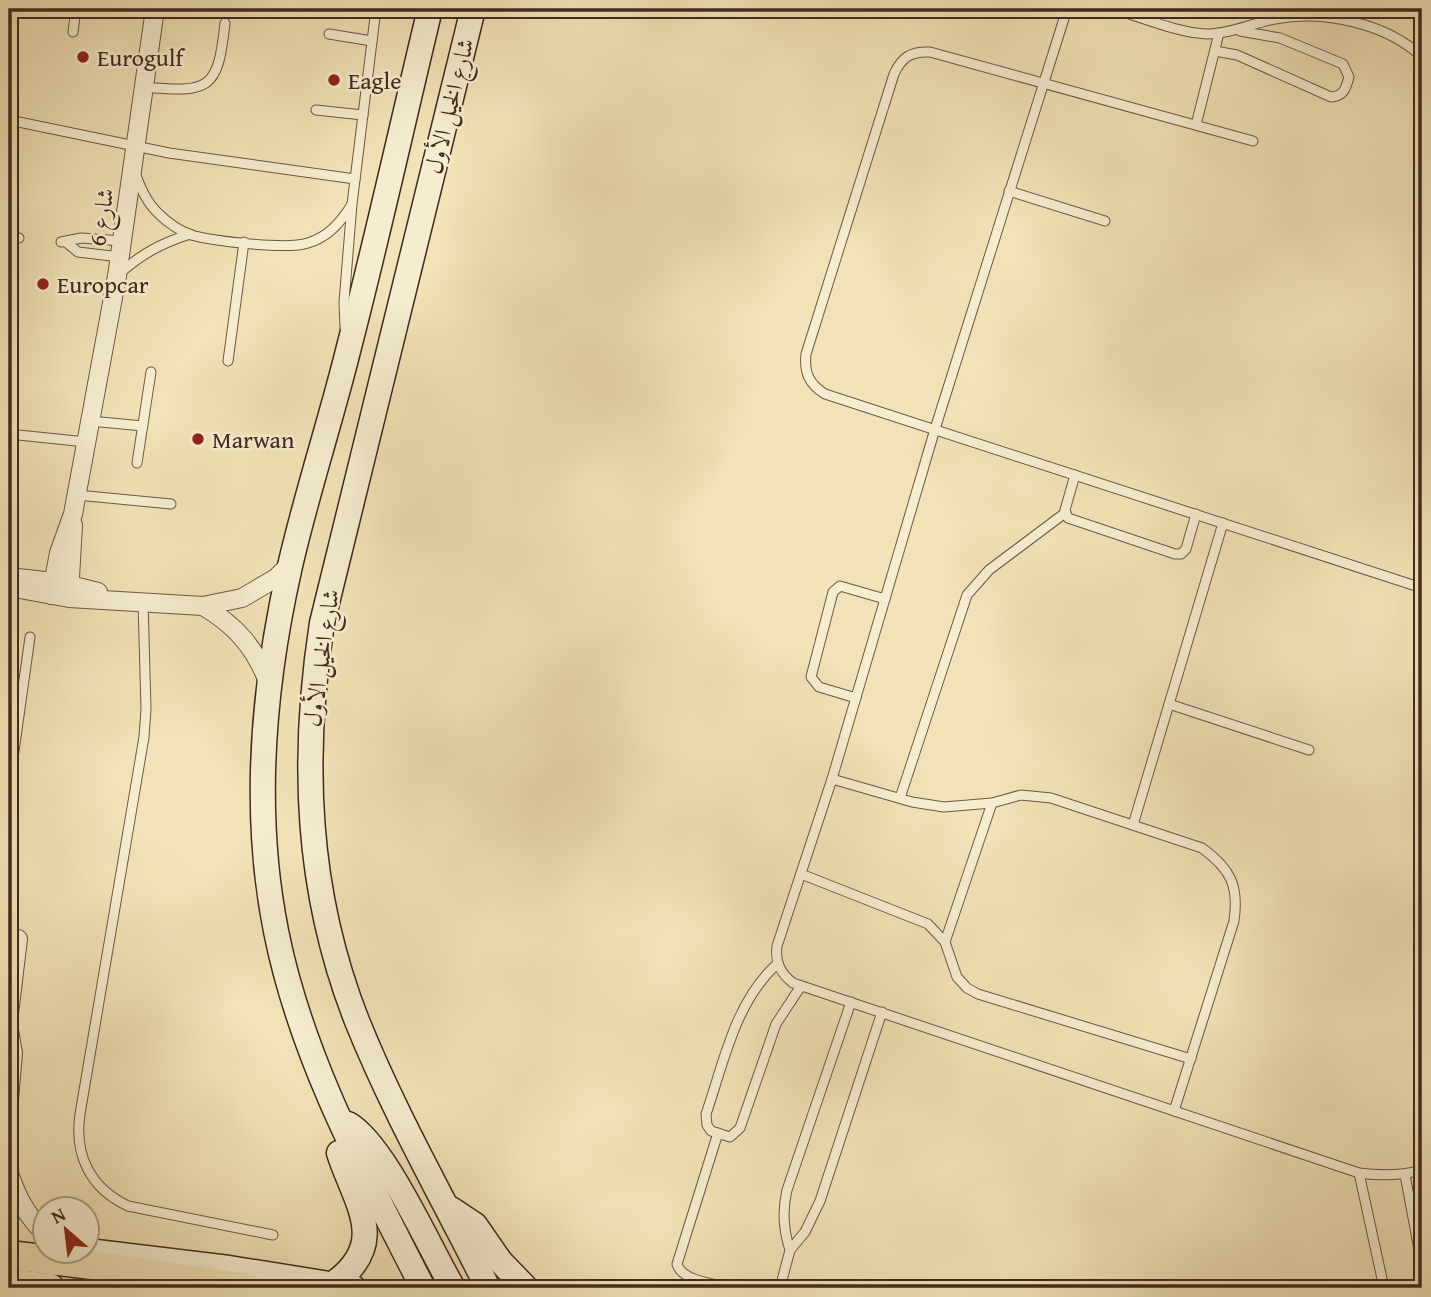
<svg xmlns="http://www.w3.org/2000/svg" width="1431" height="1297" viewBox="0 0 1431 1297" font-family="'Gentium Book Plus',Amiri,serif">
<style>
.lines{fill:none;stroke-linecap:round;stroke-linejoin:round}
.lane-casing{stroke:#6d5844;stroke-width:11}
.street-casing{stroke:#6d5844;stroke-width:20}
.secondary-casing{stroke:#412a1e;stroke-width:27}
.primary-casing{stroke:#412a1e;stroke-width:31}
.lane{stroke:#f6edd0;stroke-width:9}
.street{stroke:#f6edd0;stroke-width:18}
.secondary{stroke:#f6edd0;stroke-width:24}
.primary{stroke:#f1e3b7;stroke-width:28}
.poi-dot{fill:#8f2418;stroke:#f6edd0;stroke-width:2.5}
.labels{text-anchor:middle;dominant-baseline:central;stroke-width:5;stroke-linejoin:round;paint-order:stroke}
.poi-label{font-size:24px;fill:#412a1e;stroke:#f6edd0;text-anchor:start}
.street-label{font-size:24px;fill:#412a1e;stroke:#f6edd0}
</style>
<rect width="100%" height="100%" fill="#f1e3b7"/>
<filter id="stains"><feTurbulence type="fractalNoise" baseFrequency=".00286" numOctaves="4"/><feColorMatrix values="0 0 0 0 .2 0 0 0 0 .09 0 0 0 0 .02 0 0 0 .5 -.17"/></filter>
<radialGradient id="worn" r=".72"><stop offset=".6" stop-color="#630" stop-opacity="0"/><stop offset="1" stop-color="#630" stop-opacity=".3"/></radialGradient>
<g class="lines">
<defs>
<g id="lane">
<path d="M1067,9L935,429L832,779L777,946C775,962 780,973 793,983L1359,1173C1381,1176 1400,1176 1422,1170"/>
<path d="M1113,9C1141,17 1178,33 1207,34C1231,34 1252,23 1275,19C1324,10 1386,23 1422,57"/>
<path d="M73,32L76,9"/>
<path d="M329,34L372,41"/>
<path d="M1215,51L1237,55L1331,97C1344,96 1346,88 1349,77L1343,64L1280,38L1240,31"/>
<path d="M144,87C210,93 218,90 225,23"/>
<path d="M316,110L363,115"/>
<path d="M9,120L169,153L355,179"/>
<path d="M1196,125L1219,33"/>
<path d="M1253,141L930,52C911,51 902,57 894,74L806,354C804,373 809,384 825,394L1422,588"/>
<path d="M9,156L14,121"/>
<path d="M135,173C141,189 147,203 159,214C167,222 180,231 191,235C213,241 287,250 308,243C328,237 340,223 351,206"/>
<path d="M1009,191L1105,221"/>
<path d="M9,237L19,238"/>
<path d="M61,242L81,238L122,241"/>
<path d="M66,242L78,252L120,257"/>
<path d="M119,274C141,254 162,243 190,234"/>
<path d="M345,328L344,302L352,204L376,9"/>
<path d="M228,361L244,242"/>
<path d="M90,421L143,426"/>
<path d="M9,434L86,442"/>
<path d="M137,463L151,372"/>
<path d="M1075,475L1065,510L1068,518L1175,554H1181L1186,549L1196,514"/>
<path d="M77,495L171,504"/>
<path d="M143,602L146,709L144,737L80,1114C74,1155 90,1188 128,1206L273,1235"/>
<path d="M856,698L819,687L811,677L833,592L840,586L885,599"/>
<path d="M1169,704L1309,750"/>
<path d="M832,779L912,802L944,807L992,803L1021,795L1051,798L1202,848C1231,869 1239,886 1234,921L1174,1111"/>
<path d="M9,787L30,637"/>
<path d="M900,798L967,595L989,570L1065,513"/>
<path d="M1133,825L1223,523"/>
<path d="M801,874L928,924L945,942L957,977L967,988L978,994L1191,1059"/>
<path d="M945,942L992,803"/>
<path d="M777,964C735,1002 724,1062 706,1114L707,1125L711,1131L730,1137L740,1128L776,1024L801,986"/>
<path d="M718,1133L677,1264C682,1282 717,1284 733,1288"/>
<path d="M1359,1173L1384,1288"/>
<path d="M1405,1175L1422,1266"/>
<path d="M790,1250C783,1229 782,1211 787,1190L851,1002"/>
<path d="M780,1288L790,1250L805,1232L820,1201L882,1012"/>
</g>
<g id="street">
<path d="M9,577L62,583L98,592"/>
<path d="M9,587L69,598L203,606L242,598L276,578L290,564"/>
<path d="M51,595L59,553L73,514L117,276L155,9"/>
<path d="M69,595L73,525"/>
<path d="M203,606C235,625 255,647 268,682"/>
<path d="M9,1014L18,939"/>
<path d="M9,1030L13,1053L9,1100"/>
<path d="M9,1173C17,1197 27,1217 46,1234"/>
</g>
<g id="secondary">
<path d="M473,9L322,623C301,759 306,892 357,1021C394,1113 444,1200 488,1288"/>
<path d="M348,1124C384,1144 430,1249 453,1288"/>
<path d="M451,1209L475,1225L500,1261L526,1288"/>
<path d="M88,1251L229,1268L354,1288"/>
<path d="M333,1284C390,1243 356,1205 339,1153"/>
<path d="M423,1288C365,1174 301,1058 276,931C252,811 263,685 290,566C307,492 331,420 349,347C378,235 403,121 430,9"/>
</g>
<g id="primary">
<path d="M9,1255L92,1265L248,1288"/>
<path d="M9,1283L50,1288"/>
</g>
</defs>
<!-- lane casing -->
<use href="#lane" class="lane-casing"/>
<!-- street casing -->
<use href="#street" class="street-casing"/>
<!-- secondary casing -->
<use href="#secondary" class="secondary-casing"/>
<!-- primary casing -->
<use href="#primary" class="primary-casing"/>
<!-- lane -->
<use href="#lane" class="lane"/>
<!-- street -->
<use href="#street" class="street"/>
<!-- secondary -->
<use href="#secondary" class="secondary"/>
<!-- primary -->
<use href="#primary" class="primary"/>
</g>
<!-- markers -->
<g class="poi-dot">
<circle cx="83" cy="57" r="7"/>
<circle cx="334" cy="80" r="7"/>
<circle cx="43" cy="284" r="7"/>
<circle cx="198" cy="439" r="7"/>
</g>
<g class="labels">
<!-- poi labels -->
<g class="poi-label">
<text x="97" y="57">Eurogulf</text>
<text x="348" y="80">Eagle</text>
<text x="57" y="284">Europcar</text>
<text x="212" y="439">Marwan</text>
</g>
<!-- street labels -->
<g class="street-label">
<text transform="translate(449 106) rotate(-76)">شارع الخيل الأول</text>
<text transform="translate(101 217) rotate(-81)">شارع 6</text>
<text transform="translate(321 658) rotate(-82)">شارع الخيل الأول</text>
</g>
</g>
<!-- margin -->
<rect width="1431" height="1297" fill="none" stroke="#f1e3b7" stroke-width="35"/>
<rect x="10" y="10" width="1410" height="1276" fill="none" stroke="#412a1e" stroke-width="3.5"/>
<rect x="18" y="18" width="1396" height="1262" fill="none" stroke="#412a1e" stroke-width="2"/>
<!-- north arrow -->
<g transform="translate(66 1230) rotate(332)"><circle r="33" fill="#f6edd0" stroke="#ae9f89" stroke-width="2"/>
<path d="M0-5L12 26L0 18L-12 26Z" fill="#8f2418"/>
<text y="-10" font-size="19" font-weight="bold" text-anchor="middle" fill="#412a1e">N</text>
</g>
<rect width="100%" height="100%" filter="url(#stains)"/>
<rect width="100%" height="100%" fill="url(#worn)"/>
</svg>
